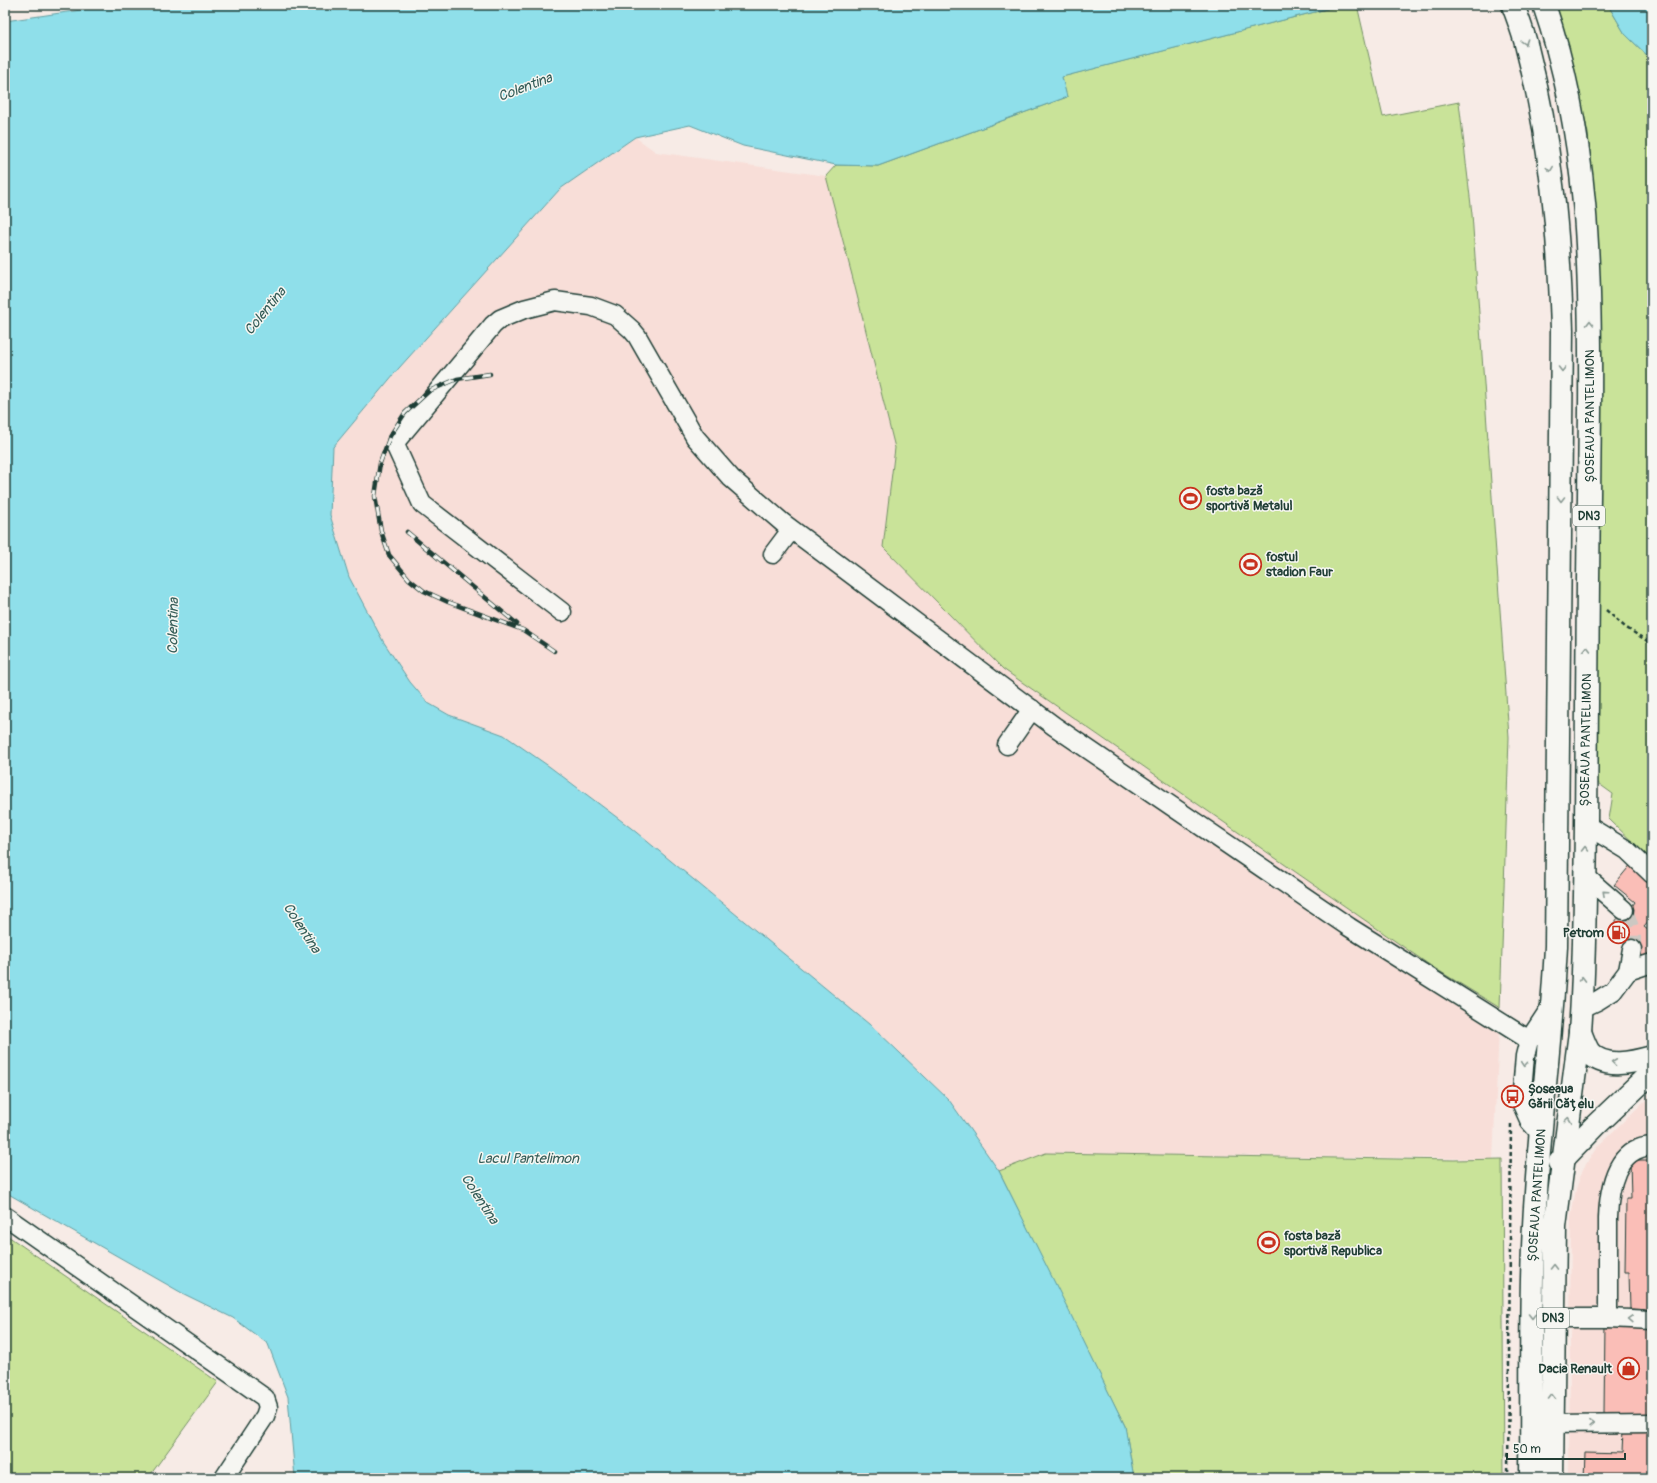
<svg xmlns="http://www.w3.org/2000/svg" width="1657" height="1483" viewBox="0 0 1657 1483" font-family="Pangolin,sans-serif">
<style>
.built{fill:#f8ded8}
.green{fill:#c9e399;stroke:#749066}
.water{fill:#8fdfea;stroke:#629ea1}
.building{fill:#fabeb7;stroke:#1f3d34}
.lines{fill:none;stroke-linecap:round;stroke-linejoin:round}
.minor-tunnel{stroke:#ccc8c2;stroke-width:18;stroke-dasharray:18 9;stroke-linecap:butt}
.minor-casing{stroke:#1f3d34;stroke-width:21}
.major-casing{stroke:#1f3d34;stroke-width:25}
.path{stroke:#1f3d34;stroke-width:2.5;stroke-dasharray:4 3;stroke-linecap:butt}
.minor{stroke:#f6f6f2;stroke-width:18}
.major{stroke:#f6f6f2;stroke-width:22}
.rail-casing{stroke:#1f3d34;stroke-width:4.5}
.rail{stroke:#f6f6f2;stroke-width:3;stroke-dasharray:9;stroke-linecap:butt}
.oneway{stroke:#8a9a93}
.labels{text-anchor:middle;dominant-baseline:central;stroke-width:3;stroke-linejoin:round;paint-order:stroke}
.shield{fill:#f6f6f2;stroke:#60746d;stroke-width:1}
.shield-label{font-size:12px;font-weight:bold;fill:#1f3d34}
.street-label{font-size:13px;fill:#1f3d34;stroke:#f6f6f2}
.poi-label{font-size:13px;font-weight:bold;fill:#1f3d34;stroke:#f6f6f2;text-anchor:start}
.water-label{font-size:14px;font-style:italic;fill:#355d58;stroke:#f6f6f2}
</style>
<rect width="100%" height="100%" fill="#f7ebe6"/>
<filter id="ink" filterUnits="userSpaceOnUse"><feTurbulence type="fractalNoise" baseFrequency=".025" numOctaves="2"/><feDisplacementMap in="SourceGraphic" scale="8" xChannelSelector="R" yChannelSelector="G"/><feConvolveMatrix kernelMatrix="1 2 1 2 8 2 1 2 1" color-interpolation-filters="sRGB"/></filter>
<g filter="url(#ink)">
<!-- built -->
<g class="built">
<path d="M635,137L656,152L826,176L853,279L895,448L883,547L1003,669L1431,966L1500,1008L1493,1159L1046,1153L999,1171L949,1100L875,1029L631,828L550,767L504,735L449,715L428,703L410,682L383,641L349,577L330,515L333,447L399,368L560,189Z"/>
<path d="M1652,1094V1478H1569L1571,1216L1576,1189L1583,1169L1597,1147Z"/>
</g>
<!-- green -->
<g class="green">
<path d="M1342,5H1357L1383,117L1459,102L1472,214L1509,737L1500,1008L1431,966L1003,669L883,547L895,448L853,279L826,176L836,165L878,166L1067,97L1061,77Z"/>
<path d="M1556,5H1608L1625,34L1652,60V861L1609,819L1613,794L1595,781L1601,437L1599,267L1588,133L1563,26Z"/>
<path d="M1046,1153L1454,1160L1502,1159L1504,1478H1134L1125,1426L999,1171Z"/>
<path d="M5,1234L218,1382L148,1478H5Z"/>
</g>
<!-- water -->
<g class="water">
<path d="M97,5H1342L1062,77L1067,97L878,166L836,165L743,146L690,125L635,137L560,189L399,368L333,447L330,515L349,577L383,641L410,682L428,703L449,715L504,735L550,767L631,828L875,1029L949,1100L999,1171L1071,1315L1125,1426L1134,1478H295L288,1397L268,1344L233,1318L182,1293L5,1192V21L81,10Z"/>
<path d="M1608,5H1652V60L1625,34Z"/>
</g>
<!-- building -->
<g class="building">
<path d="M1632,863L1652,881V918L1644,927L1652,933V951L1644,959L1611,927L1625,909L1628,912L1635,902L1614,885Z"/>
<path d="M1630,1160H1652V1310L1630,1309L1629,1272H1625L1626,1199H1631Z"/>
<path d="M1605,1322L1652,1323V1415L1604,1414Z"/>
<path d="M1622,1429L1652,1430V1478H1584L1585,1452L1621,1453Z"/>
</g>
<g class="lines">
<!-- minor-tunnel -->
<path class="minor-tunnel" d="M1624,910L1632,933V949"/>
<defs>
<g id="minor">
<path d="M773,554L791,530"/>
<path d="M562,612L422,504L396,447L397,440L493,325L500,319L524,309L555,301L591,306L615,315L632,330L637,336L695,437L731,478L783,523L1054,726L1349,927L1529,1040"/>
<path d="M1007,745L1032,709"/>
<path d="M1586,825L1627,850L1652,874"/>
<path d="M1585,876L1624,910"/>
<path d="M1628,971L1652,963"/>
<path d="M1582,1008L1597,1001L1613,991L1628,971L1632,949"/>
<path d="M1541,1134L1530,1122L1521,1102L1525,1056L1529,1040L1552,1005"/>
<path d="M5,1216L265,1398L268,1407L265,1416L224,1478"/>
<path d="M1553,1318H1608V1218C1609,1188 1615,1148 1652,1146"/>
<path d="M1608,1318L1652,1320"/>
<path d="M1552,1424L1652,1423"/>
</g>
<g id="major">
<path d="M1513,5C1518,19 1524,34 1527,48C1551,140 1559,235 1562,330L1556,946C1552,1029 1541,1111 1536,1193C1529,1288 1532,1383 1531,1478"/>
<path d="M1544,5C1589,135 1591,274 1590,410C1589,467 1589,524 1588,581C1587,662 1586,743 1586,824C1585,893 1585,963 1580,1032L1555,1226L1552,1478"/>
<path d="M1580,1032C1583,1039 1585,1046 1589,1052C1604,1070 1634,1062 1652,1057"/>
<path d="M1560,1162L1595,1126L1652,1072"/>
</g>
</defs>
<!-- minor casing -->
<use href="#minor" class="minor-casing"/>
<!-- major casing -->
<use href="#major" class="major-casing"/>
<!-- path -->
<g class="path">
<path d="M1606,610L1625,627L1652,644"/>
<path d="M1508,1478L1511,1121"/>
</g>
<!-- minor -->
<use href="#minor" class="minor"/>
<!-- major -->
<use href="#major" class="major"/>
<defs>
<g id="rail">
<path d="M490,374L457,379L429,391L405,413L390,436L380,463L375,496L381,531L389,555L409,579L424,591L448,602L523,630L554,651"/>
<path d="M407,532L517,624"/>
</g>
</defs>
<!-- rail casing -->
<use href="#rail" class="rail-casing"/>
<!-- rail -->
<use href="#rail" class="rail"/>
</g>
<!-- one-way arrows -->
<defs><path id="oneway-chevron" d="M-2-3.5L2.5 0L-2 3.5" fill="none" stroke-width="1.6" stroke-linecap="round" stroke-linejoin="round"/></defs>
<g class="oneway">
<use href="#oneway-chevron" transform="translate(1525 42) rotate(72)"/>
<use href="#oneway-chevron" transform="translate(1550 169) rotate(82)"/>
<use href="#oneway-chevron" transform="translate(1590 323) rotate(-91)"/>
<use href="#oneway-chevron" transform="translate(1562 369) rotate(90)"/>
<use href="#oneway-chevron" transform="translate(1561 499) rotate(90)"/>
<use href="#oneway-chevron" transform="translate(1587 649) rotate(-89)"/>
<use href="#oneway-chevron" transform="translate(1585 849) rotate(-90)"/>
<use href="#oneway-chevron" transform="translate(1605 893) rotate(-138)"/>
<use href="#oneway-chevron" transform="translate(1582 979) rotate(-89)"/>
<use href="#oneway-chevron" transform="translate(1614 1062) rotate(-173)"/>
<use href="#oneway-chevron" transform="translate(1524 1064) rotate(95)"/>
<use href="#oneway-chevron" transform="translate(1568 1120) rotate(-83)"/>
<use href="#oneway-chevron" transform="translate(1554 1267) rotate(-89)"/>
<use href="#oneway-chevron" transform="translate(1532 1316) rotate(90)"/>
<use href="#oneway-chevron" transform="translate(1630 1319) rotate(-178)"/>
<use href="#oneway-chevron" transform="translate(1552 1397) rotate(-90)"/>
<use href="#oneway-chevron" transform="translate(1591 1424) rotate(-1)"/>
</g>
</g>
<!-- icons -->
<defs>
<symbol id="stadium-ring" viewBox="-11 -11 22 22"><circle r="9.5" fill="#f6f6f2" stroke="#c8321e" stroke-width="1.5"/><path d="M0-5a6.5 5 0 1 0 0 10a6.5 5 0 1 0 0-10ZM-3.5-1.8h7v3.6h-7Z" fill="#c8321e"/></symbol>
<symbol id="fuel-ring" viewBox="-11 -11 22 22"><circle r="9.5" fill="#f6f6f2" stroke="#c8321e" stroke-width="1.5"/><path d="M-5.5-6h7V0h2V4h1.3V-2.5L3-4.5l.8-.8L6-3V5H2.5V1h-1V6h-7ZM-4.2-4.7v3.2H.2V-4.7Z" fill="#c8321e"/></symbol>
<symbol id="bus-ring" viewBox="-11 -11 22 22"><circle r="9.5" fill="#f6f6f2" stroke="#c8321e" stroke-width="1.5"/><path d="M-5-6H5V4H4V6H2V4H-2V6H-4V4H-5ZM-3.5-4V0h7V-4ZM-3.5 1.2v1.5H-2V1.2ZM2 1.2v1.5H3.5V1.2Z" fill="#c8321e"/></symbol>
<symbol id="shop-ring" viewBox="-11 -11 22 22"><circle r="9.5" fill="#f6f6f2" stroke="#c8321e" stroke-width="1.5"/><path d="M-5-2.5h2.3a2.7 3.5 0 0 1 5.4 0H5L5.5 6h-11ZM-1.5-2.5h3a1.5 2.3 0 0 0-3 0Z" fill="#c8321e"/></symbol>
</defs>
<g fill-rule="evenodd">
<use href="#stadium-ring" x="1178" y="486" width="25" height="25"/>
<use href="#stadium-ring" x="1238" y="552" width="25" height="25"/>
<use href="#fuel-ring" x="1606" y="920" width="25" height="25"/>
<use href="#bus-ring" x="1500" y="1084" width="25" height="25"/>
<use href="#stadium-ring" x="1256" y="1230" width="25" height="25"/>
<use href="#shop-ring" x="1616" y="1356" width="25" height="25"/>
</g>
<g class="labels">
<!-- shield labels -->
<g class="shield">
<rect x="1573" y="506" width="32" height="20" rx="3"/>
<rect x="1537" y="1308" width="32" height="20" rx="3"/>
</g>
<g class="shield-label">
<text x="1589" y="516">DN3</text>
<text x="1553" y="1318">DN3</text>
</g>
<!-- street labels -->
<g class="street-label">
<text transform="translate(1590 416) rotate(-90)">ȘOSEAUA PANTELIMON</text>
<text transform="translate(1586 740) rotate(-89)">ȘOSEAUA PANTELIMON</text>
<text transform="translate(1537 1195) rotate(-86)">ȘOSEAUA PANTELIMON</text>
</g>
<!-- poi labels -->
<g class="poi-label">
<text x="1206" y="491">fosta bază<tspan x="1206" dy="15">sportivă Metalul</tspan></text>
<text x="1266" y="557">fostul<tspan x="1266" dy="15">stadion Faur</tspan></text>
<text x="1604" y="933" text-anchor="end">Petrom</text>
<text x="1528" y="1089">Șoseaua<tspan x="1528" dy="15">Gării Cățelu</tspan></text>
<text x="1284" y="1236">fosta bază<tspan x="1284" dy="15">sportivă Republica</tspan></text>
<text x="1612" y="1369" text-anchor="end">Dacia Renault</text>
</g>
<!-- water labels -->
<g class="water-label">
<text transform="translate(525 87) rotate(-21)">Colentina</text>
<text transform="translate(265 311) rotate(-51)">Colentina</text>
<text transform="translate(173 626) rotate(-89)">Colentina</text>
<text transform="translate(302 928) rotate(57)">Colentina</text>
<text x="528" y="1158">Lacul Pantelimon</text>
<text transform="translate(480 1199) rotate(57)">Colentina</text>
</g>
</g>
<!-- margin -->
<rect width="1657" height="1483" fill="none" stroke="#f6f6f2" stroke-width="20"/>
<rect x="10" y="10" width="1637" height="1463" fill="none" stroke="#1f3d34" stroke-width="1.5" filter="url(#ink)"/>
<!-- scale -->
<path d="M1507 1453v6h118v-6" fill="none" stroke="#1f3d34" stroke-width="2"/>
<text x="1513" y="1453" font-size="12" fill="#1f3d34" stroke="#f6f6f2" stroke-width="3" paint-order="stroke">50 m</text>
</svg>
